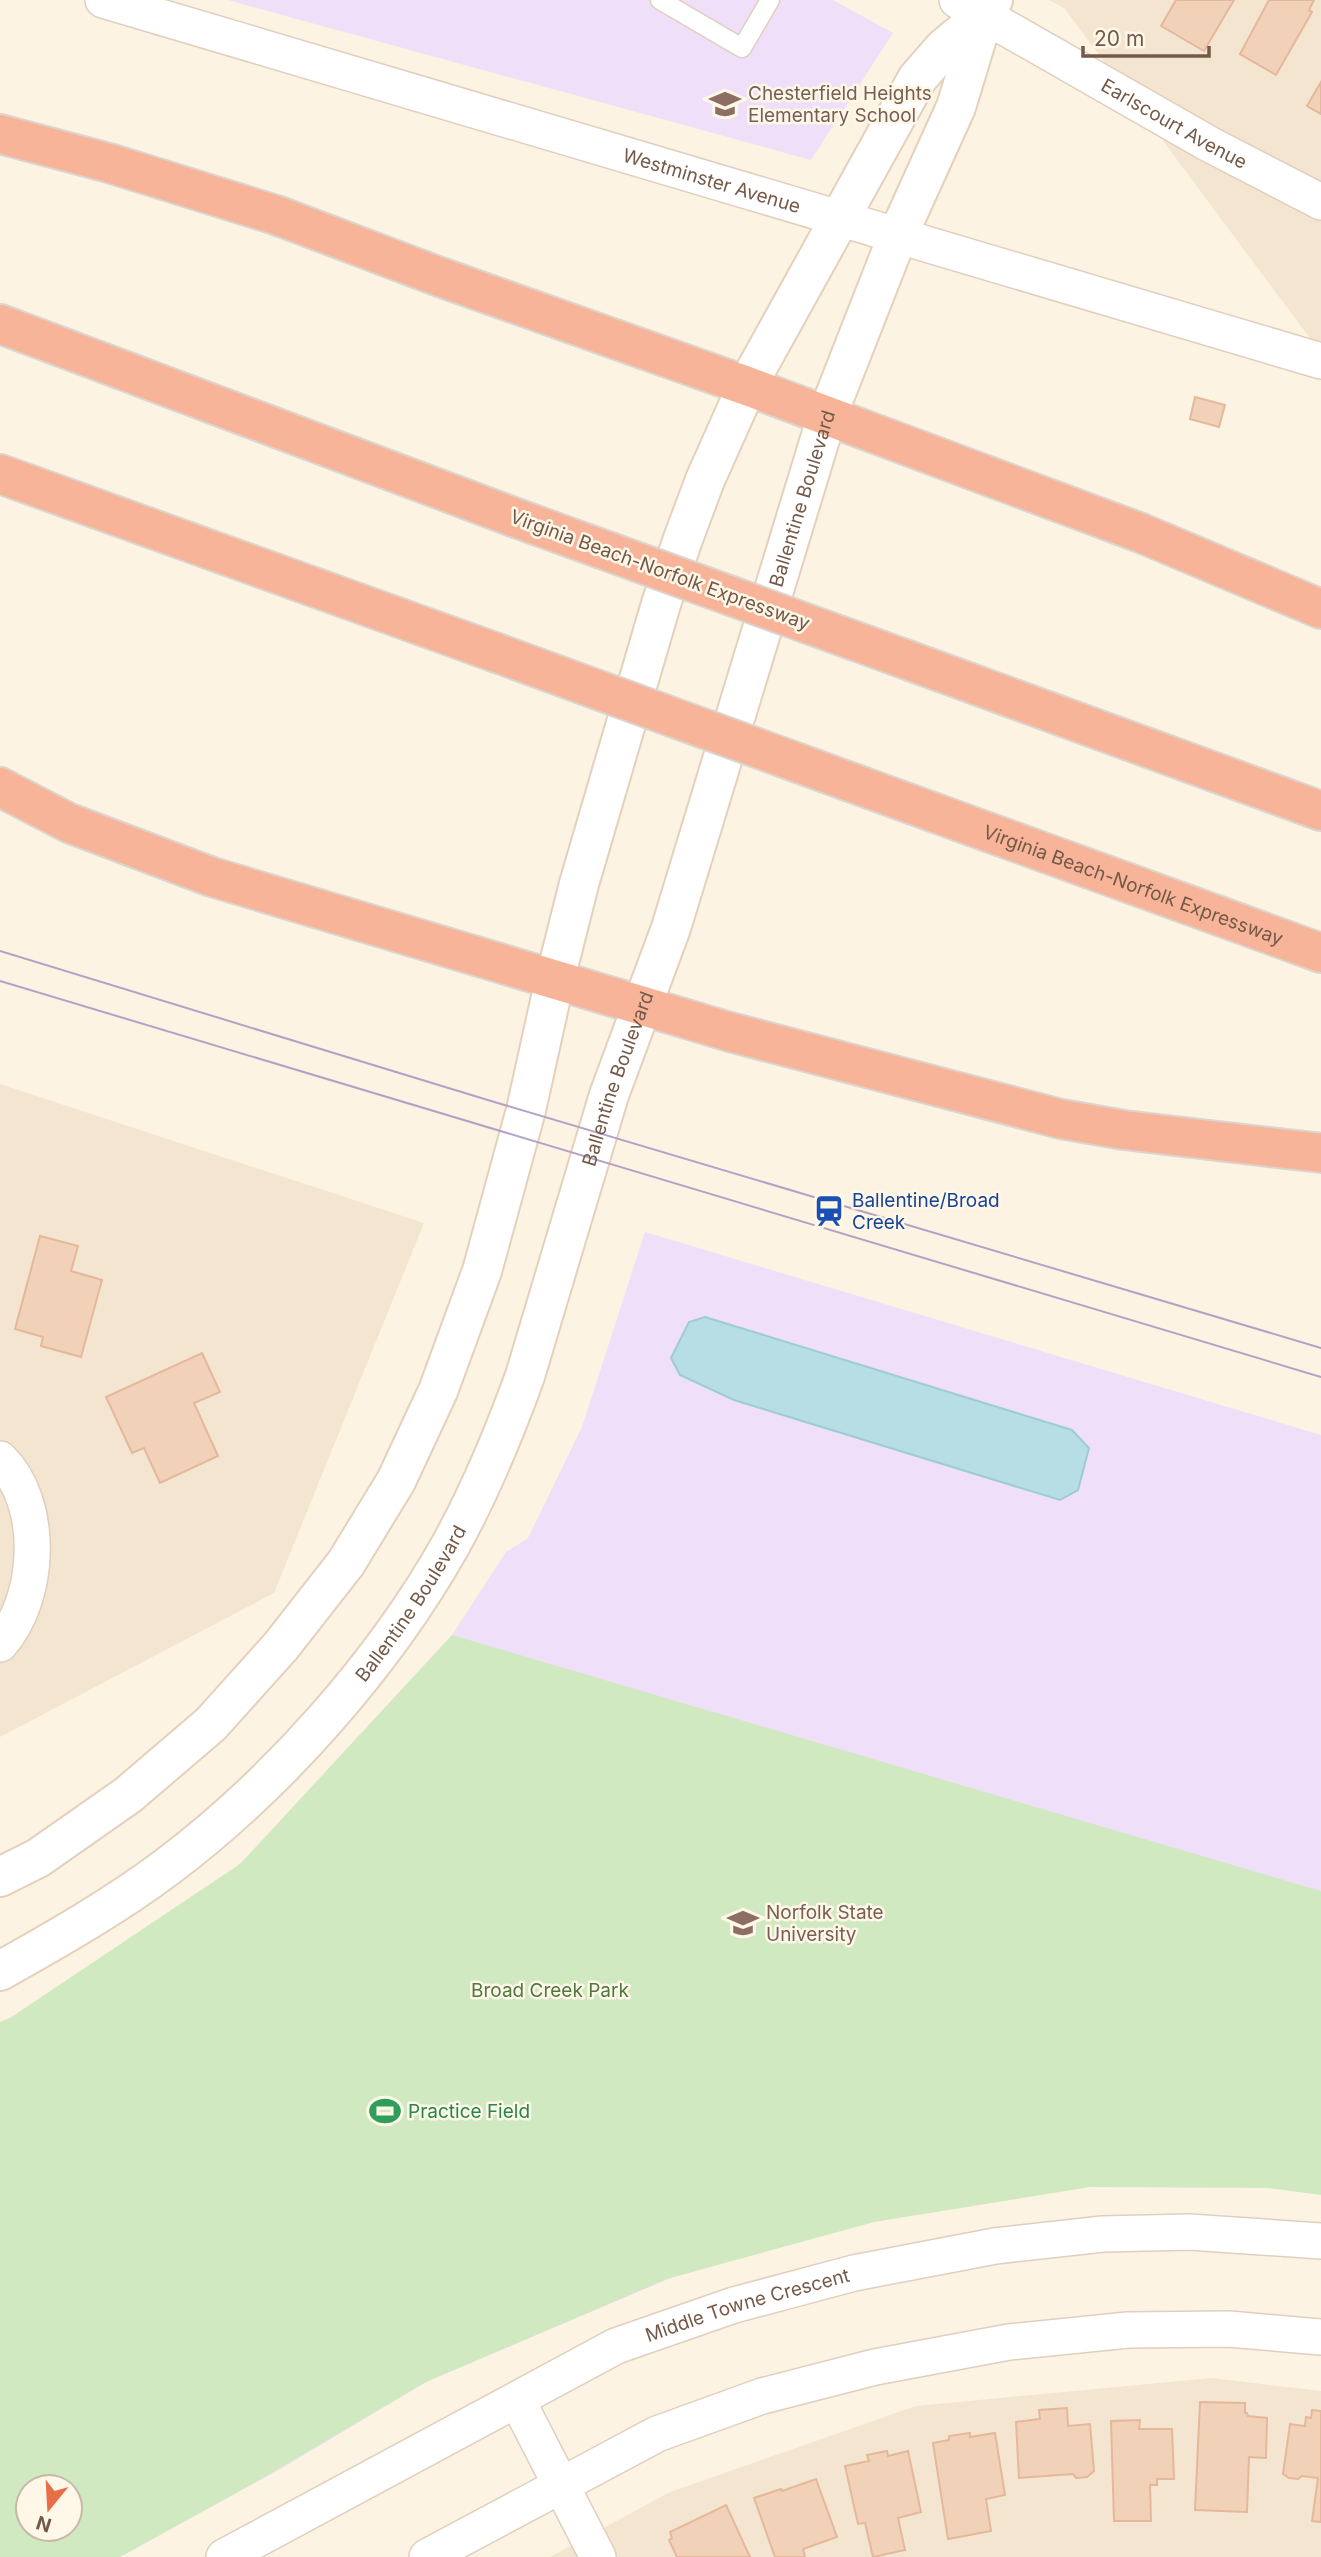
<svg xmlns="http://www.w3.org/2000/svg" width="1321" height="2557" viewBox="0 0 1321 2557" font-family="Inter,sans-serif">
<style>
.residential{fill:#f4e5d0}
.education{fill:#f0dff8;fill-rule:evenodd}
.green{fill:#d0e9c1;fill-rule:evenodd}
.water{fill:#b7dde5;stroke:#9dccd7;stroke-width:2}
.building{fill:#f2d1b9;stroke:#e4b89a;stroke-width:2}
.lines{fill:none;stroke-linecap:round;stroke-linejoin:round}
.lane-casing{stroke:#e0cfbe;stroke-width:21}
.street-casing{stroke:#e0cfbe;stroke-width:38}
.secondary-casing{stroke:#e5d0bc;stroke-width:42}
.highway-casing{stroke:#dbd4cf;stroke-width:42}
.lane{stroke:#fff;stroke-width:18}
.street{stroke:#fff;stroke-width:35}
.secondary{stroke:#fff;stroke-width:38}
.highway{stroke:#f7b498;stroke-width:38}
.tram{stroke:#b5a1c5;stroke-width:2}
.highway-bridge-casing{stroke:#dbd4cf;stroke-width:42;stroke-linecap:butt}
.highway-bridge{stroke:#f7b498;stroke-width:38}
.labels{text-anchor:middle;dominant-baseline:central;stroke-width:5;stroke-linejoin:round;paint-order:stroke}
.education-label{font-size:19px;fill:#785e54;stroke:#fff7e8;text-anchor:start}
.street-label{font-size:19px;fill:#745948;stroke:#fff7e8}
.transit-label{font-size:19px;fill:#164399;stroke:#fff7e8;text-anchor:start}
.park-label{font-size:19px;fill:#507941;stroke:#fff7e8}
.leisure-label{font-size:19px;fill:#27864d;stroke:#fff7e8;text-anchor:start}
</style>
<rect width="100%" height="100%" fill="#fcf3e2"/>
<!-- residential -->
<g class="residential">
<path d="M1049,0H1321V353L1064,8Z"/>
<path d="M0,1084L424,1223L274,1593L0,1737Z"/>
<path d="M1212,2378L1321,2391V2557H550L670,2492L916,2406Z"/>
</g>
<!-- education -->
<g class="education">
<path d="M228,0H833L893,33L811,160Z"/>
<path d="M645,1232L1321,1435V2193L1242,2185L1090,2187L940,2206L706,2263L426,2382L282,2468L120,2557H0V2022L10,2018L214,1888L347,1765L452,1635L506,1552L528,1538L582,1427ZM28,2487H70V2529H28Z"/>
</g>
<!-- green -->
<path class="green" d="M452,1635L1321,1891V2195L1268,2188L1090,2187L874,2222L667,2279L426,2382L265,2477L120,2557H0V2022L10,2018L240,1864ZM70,2487V2529H28V2487Z"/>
<!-- water -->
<path class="water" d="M705,1317L1072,1430L1089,1448L1078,1490L1060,1500L734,1400L680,1375L671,1358L689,1322Z"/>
<!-- building -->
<g class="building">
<path d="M1176,0H1234L1204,51L1161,26Z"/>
<path d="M1269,0H1314L1309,10L1312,12L1276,75L1240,54Z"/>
<path d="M1321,82V114L1307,106Z"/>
<path d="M1195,397L1225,405L1219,427L1190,419Z"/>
<path d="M40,1236L78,1246L71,1271L102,1280L81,1357L41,1346L43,1337L15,1329Z"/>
<path d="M202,1353L220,1392L194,1403L218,1456L160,1483L144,1448L132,1453L106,1397Z"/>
<path d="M1200,2402L1245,2403V2413H1247L1248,2416L1267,2418L1266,2458L1249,2457L1247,2512L1195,2510Z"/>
<path d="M1067,2408L1068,2426L1090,2424L1094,2471L1087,2477L1076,2478L1073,2474L1019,2478L1016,2422L1040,2419L1039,2410Z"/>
<path d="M1312,2410L1321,2411V2522L1312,2521L1318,2478L1302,2476L1298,2479L1289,2478L1283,2474L1290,2424L1305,2426L1306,2417L1311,2418Z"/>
<path d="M1140,2420L1139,2429H1172L1174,2479H1157V2485H1150L1151,2521H1114L1111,2421Z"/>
<path d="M970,2433V2437L995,2433L1005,2495L986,2499L991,2531L948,2539L933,2443L949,2440V2436Z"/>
<path d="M887,2451L888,2456L908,2451L921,2512L898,2518L905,2550L873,2557L865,2523L858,2524L845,2466L869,2461L867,2455Z"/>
<path d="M816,2479L837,2537L803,2549L805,2557H775L754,2498L781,2489L782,2491Z"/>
<path d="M726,2505L750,2557H677L669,2540L672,2538L670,2532Z"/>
</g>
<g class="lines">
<defs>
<path id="lane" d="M660,0L742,48L770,0"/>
<g id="street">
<path id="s1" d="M103,0L1321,361"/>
<path id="s2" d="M957,0L1209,144L1321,202"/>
<path d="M0,1459C45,1503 41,1598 0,1644"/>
<path d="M517,2400L598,2557"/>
<path id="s3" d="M224,2557L616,2346L734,2305L854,2273L995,2246L1103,2234L1189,2232L1321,2241"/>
<path d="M427,2557L657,2434L762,2396L875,2367L1009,2342L1128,2330L1229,2329L1321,2337"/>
</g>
<g id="secondary">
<path d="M0,1877L38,1858L128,1795L211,1724L281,1646L346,1563L396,1481L438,1391L482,1271L526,1110L555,979L579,884L661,604L683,539L705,480L747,386L917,79L944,48L984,15"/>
<path id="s4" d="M0,1971C57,1939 115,1906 167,1867C276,1785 383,1665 450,1546C480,1492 504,1434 525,1376L609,1095L671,928L827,416L898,235L956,107L984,15L993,0"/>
</g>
<g id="highway">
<path d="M0,134L109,163L276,215L440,277L747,386L1141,533L1321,609"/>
<path d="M0,324L516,518"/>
<path d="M0,474L497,653"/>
<path d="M913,662L1321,811"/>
<path d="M0,787L69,823L212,877L730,1032L1061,1119L1124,1130L1321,1153"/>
<path id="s5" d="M872,790L1321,953"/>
</g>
</defs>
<!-- lane casing -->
<use href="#lane" class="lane-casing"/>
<!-- street casing -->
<use href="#street" class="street-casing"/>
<!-- secondary casing -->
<use href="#secondary" class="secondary-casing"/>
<!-- highway casing -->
<use href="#highway" class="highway-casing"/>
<!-- lane -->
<use href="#lane" class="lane"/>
<!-- street -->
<use href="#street" class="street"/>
<!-- secondary -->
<use href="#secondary" class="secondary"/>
<!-- highway -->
<use href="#highway" class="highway"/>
<!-- tram -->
<g class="tram">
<path d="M0,951L491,1101L1321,1348"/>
<path d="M0,981L1321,1377"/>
</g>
<defs>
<g id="highway-bridge">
<path d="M516,518L913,662"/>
<path d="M497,653L872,790"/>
</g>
</defs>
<!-- highway-bridge casing -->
<use href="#highway-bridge" class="highway-bridge-casing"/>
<!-- highway-bridge -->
<use href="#highway-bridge" class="highway-bridge"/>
</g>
<!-- icons -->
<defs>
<symbol id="school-bare" viewBox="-9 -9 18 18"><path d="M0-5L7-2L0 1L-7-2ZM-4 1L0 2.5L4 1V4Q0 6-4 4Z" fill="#8d6e63" stroke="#fff7e8" stroke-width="2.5" paint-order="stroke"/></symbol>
<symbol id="station-bare" viewBox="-9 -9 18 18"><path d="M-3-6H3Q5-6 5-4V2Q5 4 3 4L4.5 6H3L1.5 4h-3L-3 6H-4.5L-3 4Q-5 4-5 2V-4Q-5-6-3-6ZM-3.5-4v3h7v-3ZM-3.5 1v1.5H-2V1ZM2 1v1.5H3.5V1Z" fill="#1a4fb4" stroke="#fff7e8" stroke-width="2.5" paint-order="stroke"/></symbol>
<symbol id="university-bare" viewBox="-9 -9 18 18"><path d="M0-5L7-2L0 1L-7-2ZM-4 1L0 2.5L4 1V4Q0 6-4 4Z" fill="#8d6e63" stroke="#fff7e8" stroke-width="2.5" paint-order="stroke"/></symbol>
<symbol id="stadium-bare" viewBox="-9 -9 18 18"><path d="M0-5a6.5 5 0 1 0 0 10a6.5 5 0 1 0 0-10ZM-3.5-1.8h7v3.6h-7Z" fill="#2e9e5b" stroke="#fff7e8" stroke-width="2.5" paint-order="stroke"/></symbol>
</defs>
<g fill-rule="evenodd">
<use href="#school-bare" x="703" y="82" width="44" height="44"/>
<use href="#station-bare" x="807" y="1189" width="44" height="44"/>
<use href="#university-bare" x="721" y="1901" width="44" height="44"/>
<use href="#stadium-bare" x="363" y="2089" width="44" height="44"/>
</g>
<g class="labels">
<!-- education labels -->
<g class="education-label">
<text x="748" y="93">Chesterfield Heights<tspan x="748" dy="22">Elementary School</tspan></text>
<text x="766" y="1912">Norfolk State<tspan x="766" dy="22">University</tspan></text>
</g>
<!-- street labels -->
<g class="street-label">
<text stroke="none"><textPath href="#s2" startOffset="250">Earlscourt Avenue</textPath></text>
<text stroke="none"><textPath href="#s1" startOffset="635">Westminster Avenue</textPath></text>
<text stroke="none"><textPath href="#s4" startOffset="1734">Ballentine Boulevard</textPath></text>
<text transform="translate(660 570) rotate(20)">Virginia Beach-Norfolk Expressway</text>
<text stroke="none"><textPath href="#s5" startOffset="278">Virginia Beach-Norfolk Expressway</textPath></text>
<text stroke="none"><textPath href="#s4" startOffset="1125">Ballentine Boulevard</textPath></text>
<text stroke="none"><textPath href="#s4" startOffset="558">Ballentine Boulevard</textPath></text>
<text stroke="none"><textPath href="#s3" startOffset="583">Middle Towne Crescent</textPath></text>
</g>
<!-- transit labels -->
<g class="transit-label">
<text x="852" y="1200">Ballentine/Broad<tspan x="852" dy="22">Creek</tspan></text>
</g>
<!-- park labels -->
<g class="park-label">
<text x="550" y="1990">Broad Creek Park</text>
</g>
<!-- leisure labels -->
<g class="leisure-label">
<text x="408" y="2111">Practice Field</text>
</g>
</g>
<!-- north arrow -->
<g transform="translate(49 2508) rotate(198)"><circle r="33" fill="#fff7e8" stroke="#c7b8a8" stroke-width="2"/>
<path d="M0-5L12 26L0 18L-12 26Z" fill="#e76f46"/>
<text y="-10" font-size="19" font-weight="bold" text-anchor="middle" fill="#745948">N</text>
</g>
<!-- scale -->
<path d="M1083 46v10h126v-10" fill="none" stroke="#745948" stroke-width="3.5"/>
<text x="1094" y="46" font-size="21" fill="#745948" stroke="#fff7e8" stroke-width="5" paint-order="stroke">20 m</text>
</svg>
